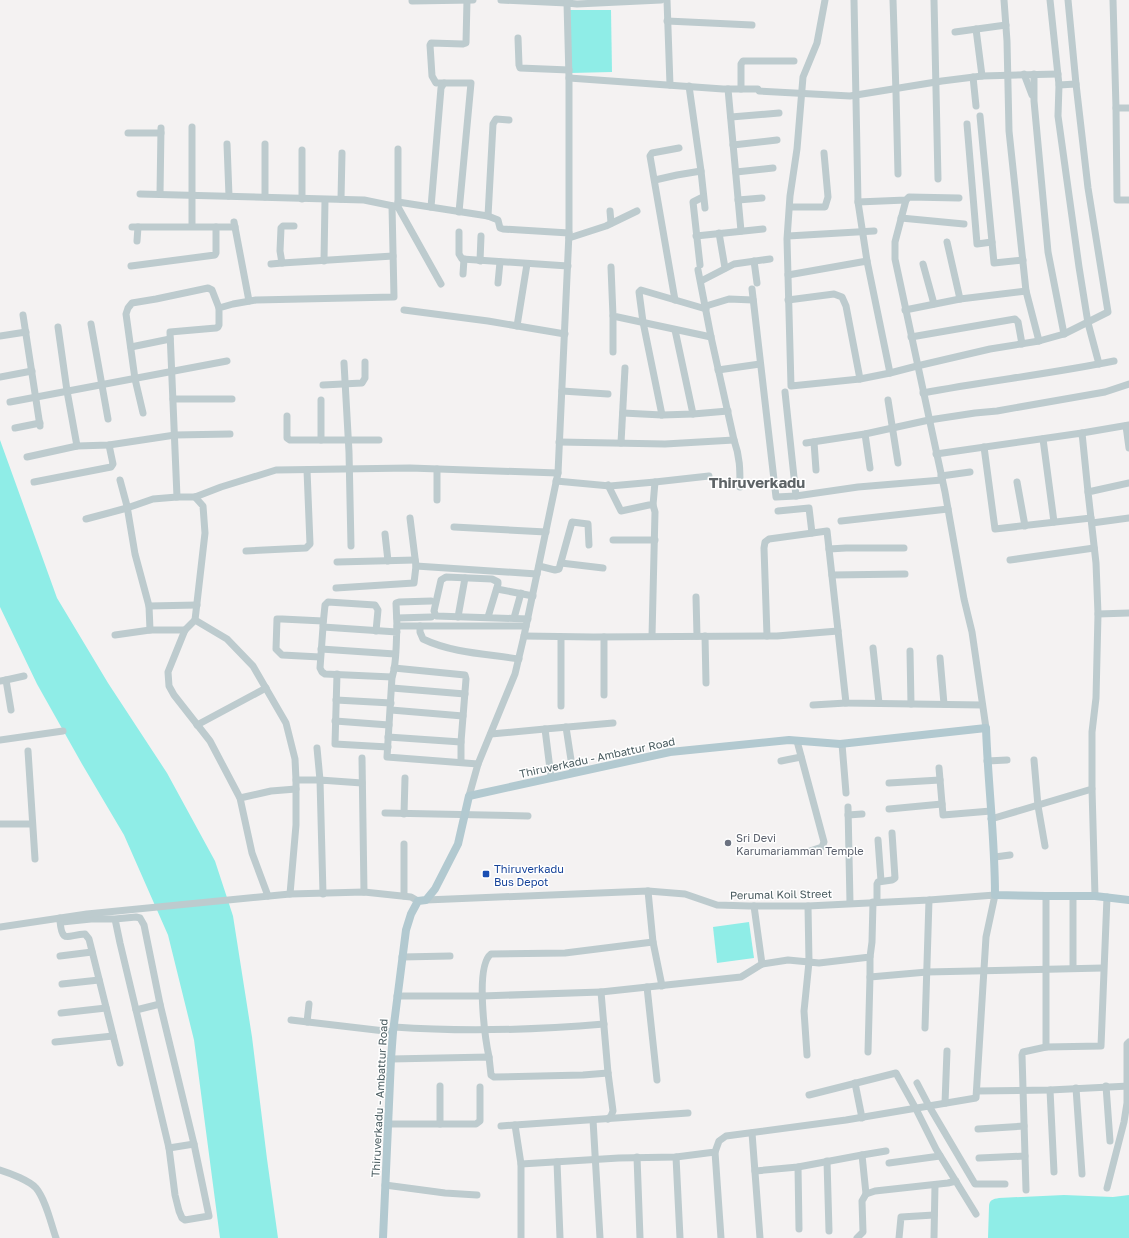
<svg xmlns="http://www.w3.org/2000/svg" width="1129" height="1238" viewBox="0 0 1129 1238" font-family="'Golos Text',sans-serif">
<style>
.water{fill:#8fede7}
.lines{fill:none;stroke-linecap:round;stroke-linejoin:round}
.minor{stroke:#bdcbce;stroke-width:7}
.major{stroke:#b2c9d0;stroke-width:8}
.worship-dot{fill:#6b7280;stroke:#fff;stroke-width:1.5}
.transit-dot{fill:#1a4fb4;stroke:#fff;stroke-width:1.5}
.labels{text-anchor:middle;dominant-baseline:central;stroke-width:3;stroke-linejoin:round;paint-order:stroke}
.street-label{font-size:11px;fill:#495b5f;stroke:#fff}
.worship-label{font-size:11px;fill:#5b616d;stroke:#fff;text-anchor:start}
.transit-label{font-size:11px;fill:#164399;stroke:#fff;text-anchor:start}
.district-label{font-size:15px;font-weight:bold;fill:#5e6467;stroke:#fff}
</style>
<rect width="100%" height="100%" fill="#f4f2f2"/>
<!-- water -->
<g class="water">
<path d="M570,10H611L612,72L571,73Z"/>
<path d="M0,440L57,598L108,683L167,773L215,861L233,916L252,1037L267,1159L278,1238H220L194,1040L168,935L124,835L82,764L37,684L0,607Z"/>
<path d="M749,922L754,958L717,963L713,927Z"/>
<path d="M1064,1195L1113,1197L1129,1195V1238H988L989,1207C989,1200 993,1199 999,1198Z"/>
</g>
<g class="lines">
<!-- minor -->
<g class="minor">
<path d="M501,0L567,3"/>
<path d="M667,0L670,85"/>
<path d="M825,0L817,43L803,77L797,149L790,196L787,239L791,386L860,379L890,373L917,366L990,349L1039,341L1064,334L1108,312L1088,188L1076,84L1068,0"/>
<path d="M854,0L858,202L867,261"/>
<path d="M893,0L896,93L898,174"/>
<path d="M934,0L938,179"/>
<path d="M1004,0L1007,41L1009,131L1026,291L1039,341"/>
<path d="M1050,0L1059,85L1076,84"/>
<path d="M1113,0L1116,108"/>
<path d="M412,1L473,0"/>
<path d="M667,21L752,25"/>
<path d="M976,29L982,76"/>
<path d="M955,32L1006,25"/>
<path d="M518,38L519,65L520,68L569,70"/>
<path d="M1024,74L1032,95"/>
<path d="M1034,74V101L1048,252L1064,334"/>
<path d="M973,77L976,106"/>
<path d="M569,78L723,89H758L759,91L850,96L942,81L982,76L1058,74"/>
<path d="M444,83H436L432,76L430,45L431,43L463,44L466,43L467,0"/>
<path d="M1059,85L1058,116L1079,267L1088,323L1099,364"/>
<path d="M689,86L701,171L705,208"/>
<path d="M728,89L741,231"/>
<path d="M741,89V64L743,61H794"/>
<path d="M1129,108H1116L1117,200H1129"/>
<path d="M980,116L994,263L1023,260"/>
<path d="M731,117L779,113"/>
<path d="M967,124L977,244L992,242"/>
<path d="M128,133H161"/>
<path d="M227,144L229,196"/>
<path d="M733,145L777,140"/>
<path d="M302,150V199"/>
<path d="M736,172L773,168"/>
<path d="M655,180L677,175L701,171"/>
<path d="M140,194L364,200L398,207V149"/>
<path d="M160,194L161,128"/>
<path d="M265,197V144"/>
<path d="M341,199L342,153"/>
<path d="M738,200L762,198"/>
<path d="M906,200L895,242V259L945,492L964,599L972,632L986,728"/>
<path d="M398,202L488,216L498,220L500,228L503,229L569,233"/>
<path d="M858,202L906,200L909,197L959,198"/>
<path d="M392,206L394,297L256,300L233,304L219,308V325L218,327L216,328L170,332L177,497H195L221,487L276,470L410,468L558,473"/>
<path d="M398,207L441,284"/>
<path d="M431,207L441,88L444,83H471L459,212"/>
<path d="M790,207H825L828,197L824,153"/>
<path d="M610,211L611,223"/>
<path d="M488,216L493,124L496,119L509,120"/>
<path d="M901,218L964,224"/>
<path d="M234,222L249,301"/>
<path d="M192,224V127"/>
<path d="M294,226H283L281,228L280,251L282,263L393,256"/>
<path d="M132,227H235"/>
<path d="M459,232V254L462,259L568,266"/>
<path d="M719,233L725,268"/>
<path d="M696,236L763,229"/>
<path d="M788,236L874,231"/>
<path d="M569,238L606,226L637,211"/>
<path d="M137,241L138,227"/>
<path d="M324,261L325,200"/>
<path d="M480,261L481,236"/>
<path d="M754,261L757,283"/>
<path d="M271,264L282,263"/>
<path d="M923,264L934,304"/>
<path d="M700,265L693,202L703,197"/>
<path d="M131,266L215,255L216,253V227"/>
<path d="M611,267L613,316L711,337"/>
<path d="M463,274L464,259"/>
<path d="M788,275L867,261L890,373"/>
<path d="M701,281L734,264L770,259"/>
<path d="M498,283L500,262"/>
<path d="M752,289L776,497L796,496L858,487L942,480"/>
<path d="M960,299L1026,291"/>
<path d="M675,300L650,156L652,153L679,148"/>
<path d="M788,300L834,294L842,297L846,306L860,379"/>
<path d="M706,306L729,299L753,300"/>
<path d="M404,310L488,321L565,334"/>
<path d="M905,310L960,299L947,242"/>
<path d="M23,315L40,426"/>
<path d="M91,324L108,419"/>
<path d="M517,326L527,264"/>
<path d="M58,327L67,391L77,446"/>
<path d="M675,330L693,414"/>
<path d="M0,336L26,332"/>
<path d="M911,337L1015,319L1018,322L1022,344"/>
<path d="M131,347L170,339"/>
<path d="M613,352V316"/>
<path d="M344,363L349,452L351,546"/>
<path d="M718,370L760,364"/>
<path d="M0,377L32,371"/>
<path d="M323,385L362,383L365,378V362"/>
<path d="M562,391L608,394"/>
<path d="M785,392L796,496"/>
<path d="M923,393C986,381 1050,374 1114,361"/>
<path d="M173,399H232"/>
<path d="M321,400V440"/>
<path d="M888,400L898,463"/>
<path d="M10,402L227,361"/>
<path d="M143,413L135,379L126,314L128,308L132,303L156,299L208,288L212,290L219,308"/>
<path d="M623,413L662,415L693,414L728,411"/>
<path d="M662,415L643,322L639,292L641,290L706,309"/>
<path d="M287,416V438L290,440H379"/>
<path d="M1126,426L1129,448"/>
<path d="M15,428L40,423"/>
<path d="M1082,433L1129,425"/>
<path d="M865,434L870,468"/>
<path d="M1043,439L1054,522"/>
<path d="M734,440C740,457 740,469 740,487"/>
<path d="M559,442L665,444L734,440L711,337L698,270"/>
<path d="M814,442L816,470"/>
<path d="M621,443L625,368"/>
<path d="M806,443L865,434L929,420L975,413L997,411L1105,392L1129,384"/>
<path d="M984,447L995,529L1091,518"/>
<path d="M936,454L1082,433L1088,492"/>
<path d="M27,457L77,446L109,445L175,435L230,434"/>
<path d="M941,476L970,472"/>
<path d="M120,480L127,506L135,554L149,606L150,630"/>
<path d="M556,481L610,486L655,482L653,505"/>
<path d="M34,482L111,467L113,464L109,445"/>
<path d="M655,482L709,476"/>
<path d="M1017,482L1025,526"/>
<path d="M608,485L621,511L649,505H653L655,512L652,636"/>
<path d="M195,497L203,506L205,533L195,620L227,639L253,666L286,723L295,759L296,780V825L290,894"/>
<path d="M437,500V469"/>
<path d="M778,511L809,508L812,533"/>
<path d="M86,519L127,508L153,499L177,497"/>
<path d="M841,521L948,509"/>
<path d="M1092,523L1129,518"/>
<path d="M454,527L546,532"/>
<path d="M385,534L388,561"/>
<path d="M613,540H655"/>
<path d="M829,549L846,548H904"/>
<path d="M246,551L306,548L310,544L307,470"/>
<path d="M1010,560L1094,548"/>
<path d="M337,562L415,560"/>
<path d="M561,563L603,568"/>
<path d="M416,566L537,574"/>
<path d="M539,566L555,570L559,569L572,522L588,524L589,545"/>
<path d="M832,575L905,574"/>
<path d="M336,588L414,583L416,566L410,518"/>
<path d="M497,589L533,596"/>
<path d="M696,597L697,636"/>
<path d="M149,606L197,605"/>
<path d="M1098,614L1129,613"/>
<path d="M458,617L465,578"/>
<path d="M488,617L498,584V582L492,579L446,577L441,580L434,611L436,616L528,619"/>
<path d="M397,618L431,617"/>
<path d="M514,618L521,593"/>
<path d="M195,620L185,630L168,672L169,686L174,695L210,741L240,798L252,853L268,896"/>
<path d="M323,625L325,605L328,602L375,605L378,610L376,631"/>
<path d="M397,626L396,603L399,602L431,601"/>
<path d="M420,626V632L423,639C452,653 487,654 519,659"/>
<path d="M397,632L323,627L320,668L322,672L325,674L392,677C397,665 396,639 397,626H526"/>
<path d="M115,635L150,630H185"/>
<path d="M524,636L593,637L777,636L838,631"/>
<path d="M705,636L706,683"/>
<path d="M767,636L764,548L765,542L769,539L827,531L846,703L982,705"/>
<path d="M873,648L879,703"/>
<path d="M321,649L395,654"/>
<path d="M910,651L911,704"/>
<path d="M320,657L282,655L276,649L277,619H282L323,621"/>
<path d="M940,658L944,704"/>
<path d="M394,668L465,675L466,679L461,742V762"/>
<path d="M337,674L335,744L388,747"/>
<path d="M392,677L387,757L478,764"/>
<path d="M6,680L24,676"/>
<path d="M0,681L6,680L11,710"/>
<path d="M392,688L465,694"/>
<path d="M604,695V637"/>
<path d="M336,700L391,703"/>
<path d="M813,705L846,703"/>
<path d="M561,706V637"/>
<path d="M391,710L463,716"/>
<path d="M335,721L389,725"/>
<path d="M197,725L266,688"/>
<path d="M566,727L573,773"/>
<path d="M491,734L545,729"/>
<path d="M388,737L461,742"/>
<path d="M0,740L63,731"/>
<path d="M797,741L824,842L822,847L807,852"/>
<path d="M842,744L846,793"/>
<path d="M28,751L35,859"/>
<path d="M362,758L364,892"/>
<path d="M1034,760L1038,806L1045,846"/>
<path d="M781,761L801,757"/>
<path d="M987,761L1007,760"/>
<path d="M939,768L943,815L991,811"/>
<path d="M551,777L545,729L613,723"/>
<path d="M296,780H320L317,748"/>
<path d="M889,783L940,780"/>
<path d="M1092,789L1095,896"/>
<path d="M469,796L478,764L515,674L524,636L558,473L569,233V78L567,3L577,4L661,0"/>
<path d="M240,798L271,791L296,789"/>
<path d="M848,807L850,903"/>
<path d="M889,809L942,804"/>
<path d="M385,813L528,816"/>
<path d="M404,814L405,778"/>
<path d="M848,815L862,814"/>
<path d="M991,819L1092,789V732L1096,698L1098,614L1096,563L1088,492L1129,483"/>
<path d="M0,824H32"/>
<path d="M878,840L881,881"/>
<path d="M404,844V896"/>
<path d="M995,857L1010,855"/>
<path d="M648,891L653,942L662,986"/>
<path d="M323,894L320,780L362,783"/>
<path d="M426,900L648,891L685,894L717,905L749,906H808L929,900L995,895L986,937L976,1098L846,1120L726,1136L719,1141L715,1152L676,1157L619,1158L521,1164L515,1125L501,1126"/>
<path d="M877,902V884L878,882L892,880L895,878L892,833"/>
<path d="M60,918V921L62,922L91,919H115L136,917L140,918L144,925L160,1004L194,1144L209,1216L185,1220L182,1218L179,1211L175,1195L169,1148L120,943L115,919"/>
<path d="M60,921C62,944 67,935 85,934L89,939L120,1063"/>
<path d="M0,927L87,914L290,894L364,892L411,897L418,901"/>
<path d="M60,956L92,952"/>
<path d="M402,957L450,956"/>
<path d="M870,957V977"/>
<path d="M762,964L788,960L809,962L808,906"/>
<path d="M1073,968V896"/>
<path d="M62,984L99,980"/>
<path d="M647,987L657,1080"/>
<path d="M601,992L741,977L762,964L754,906"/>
<path d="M397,996H482L601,992L608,1073L613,1111L611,1116L608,1119"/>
<path d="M136,1010L160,1004"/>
<path d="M61,1013L106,1008"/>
<path d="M291,1020L393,1032"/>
<path d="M307,1022L309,1004"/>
<path d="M394,1027C464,1032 534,1030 604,1024"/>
<path d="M925,1028L929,900"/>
<path d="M55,1042L113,1036"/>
<path d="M1046,1047V896"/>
<path d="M868,1052L870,977L927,972L1103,968"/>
<path d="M807,1055L804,1011L809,962L819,963L870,957L872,942L873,902"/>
<path d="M489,1057C485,1038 475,966 491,954L565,953L653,942"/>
<path d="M391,1059L489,1057L491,1075L494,1077L583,1075L608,1073"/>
<path d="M855,1083L862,1118"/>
<path d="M917,1083L929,1106L975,1184H1005"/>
<path d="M440,1086V1124"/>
<path d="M1106,1086L1110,1141"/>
<path d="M1076,1088L1082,1174"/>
<path d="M1050,1090L1054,1172"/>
<path d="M977,1091L1050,1090L1129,1086"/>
<path d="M809,1095L896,1073L916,1109L936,1149L976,1214"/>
<path d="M945,1103L947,1051"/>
<path d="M593,1120L600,1238"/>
<path d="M389,1124H476L480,1121V1087"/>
<path d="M515,1125L688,1113"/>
<path d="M978,1129L1024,1126"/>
<path d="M752,1133L760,1238"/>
<path d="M169,1148L194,1144"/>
<path d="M715,1152L721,1238"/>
<path d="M862,1155L886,1151"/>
<path d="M1025,1156L1026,1190"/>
<path d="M637,1157L640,1238"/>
<path d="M676,1157L680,1238"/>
<path d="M979,1158L1025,1156L1022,1055L1023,1052L1046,1047L1101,1046L1107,897"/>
<path d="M827,1161L829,1231"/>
<path d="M557,1162L560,1238"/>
<path d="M889,1163L940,1156"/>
<path d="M521,1164V1238"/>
<path d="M798,1167L799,1229"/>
<path d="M0,1170C10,1173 30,1181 36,1188C46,1200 51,1224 56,1238"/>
<path d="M755,1171L798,1167L862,1155L866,1194"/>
<path d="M385,1185L445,1193L477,1195"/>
<path d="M1107,1188L1124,1122L1127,1103V1044L1129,1042"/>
<path d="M857,1238L863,1232L862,1201L866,1194L875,1191L948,1183L956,1181"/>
<path d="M899,1238L901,1217L934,1215"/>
<path d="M934,1238L935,1185"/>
</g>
<!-- major -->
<path class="major" d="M383,1238L391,1059L393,1032L406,930L411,914L418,901L426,900L435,889L458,844L469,796L670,752L789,740L840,744L986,728C988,784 995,839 995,895L1046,896H1095L1129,900"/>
</g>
<!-- markers -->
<circle class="worship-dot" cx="728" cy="843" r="4"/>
<rect class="transit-dot" x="482" y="870" width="8" height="8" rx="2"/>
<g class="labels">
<!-- street labels -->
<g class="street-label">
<text transform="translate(597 757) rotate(-12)">Thiruverkadu - Ambattur Road</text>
<text transform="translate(781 894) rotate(-1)">Perumal Koil Street</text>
<text transform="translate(379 1098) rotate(-87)">Thiruverkadu - Ambattur Road</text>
</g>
<!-- worship labels -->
<g class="worship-label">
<text x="736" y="837">Sri Devi<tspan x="736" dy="13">Karumariamman Temple</tspan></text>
</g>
<!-- transit labels -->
<g class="transit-label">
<text x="494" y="868">Thiruverkadu<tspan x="494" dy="13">Bus Depot</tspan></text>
</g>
<!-- district labels -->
<g class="district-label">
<text x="757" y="482">Thiruverkadu</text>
</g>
</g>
</svg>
